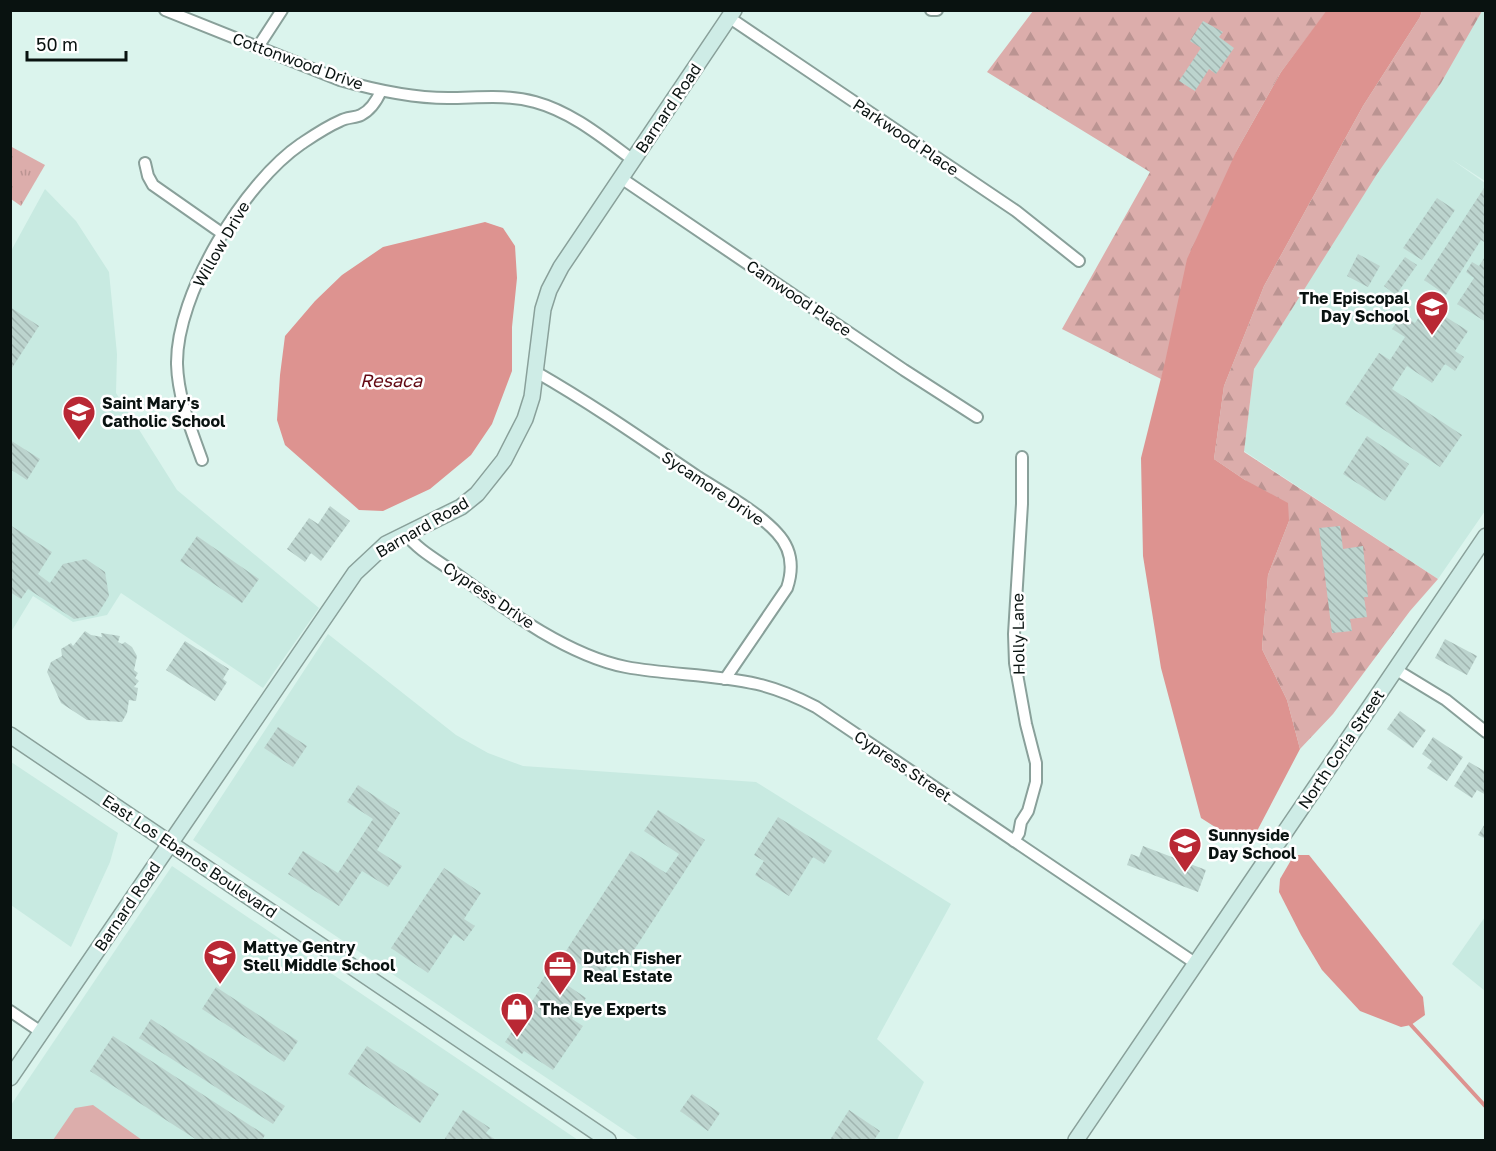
<svg xmlns="http://www.w3.org/2000/svg" width="1496" height="1151" viewBox="0 0 1496 1151" font-family="'Golos Text',sans-serif">
<style>
.built{fill:#c8eae1}
.grass{fill:url(#grass-tufts)}
.forest{fill:url(#forest-firs)}
.pitch{fill:#dcadab}
.water{fill:#dd9390}
.lines{fill:none;stroke-linecap:round;stroke-linejoin:round}
.stream{stroke:#dd9390;stroke-width:4}
.building{fill:url(#building-back-hatch)}
.street-casing{stroke:#89a09a;stroke-width:14}
.secondary-casing{stroke:#89a09a;stroke-width:18}
.street{stroke:#fff;stroke-width:10}
.secondary{stroke:#ceece6;stroke-width:15}
.labels{text-anchor:middle;dominant-baseline:central;stroke-width:5;stroke-linejoin:round;paint-order:stroke}
.street-label{font-size:16px;fill:#091210;stroke:#fff}
.poi-label{font-size:16px;font-weight:bold;fill:#091210;stroke:#fff;text-anchor:start}
.water-label{font-size:18px;font-style:italic;fill:#630913;stroke:#fff}
</style>
<defs>
<pattern id="grass-tufts" width="24" height="20" patternUnits="userSpaceOnUse" patternTransform="scale(1.5)"><rect width="24" height="20" fill="#dcadab"/><path d="M3 7l-1-3M5 7V3M7 7l1-3M15 17l-1-3M17 17v-4M19 17l1-3" fill="none" stroke="#bb9492"/></pattern>
<pattern id="forest-firs" width="22" height="20" patternUnits="userSpaceOnUse" patternTransform="scale(1.5)"><rect width="22" height="20" fill="#dcadab"/><path d="M5 1l3.5 6h-7zM16 11l3.5 6h-7z" fill="#bb9492"/></pattern>
<pattern id="building-back-hatch" width="6" height="6" patternUnits="userSpaceOnUse" patternTransform="scale(1.5)"><rect width="6" height="6" fill="#bcd4ce"/><path d="M-1 5l2 2M0 0l6 6M5-1l2 2" fill="none" stroke="#a0b5b0"/></pattern>
</defs>
<rect width="100%" height="100%" fill="#dbf4ed"/>
<!-- built -->
<g class="built">
<path d="M1469,11H1485V181L1451,159L1485,183V511L1438,579L1244,451L1254,369Z"/>
<path d="M45,189L76,221L109,272L117,354L116,393L177,490L319,608L263,688L121,593L107,615L73,622L33,596L11,632V251Z"/>
<path d="M328,634L456,735L488,753L523,766L756,782L951,904L877,1039L924,1082L897,1140H639L193,840Z"/>
<path d="M11,762L118,833L110,862L71,947L11,905Z"/>
<path d="M172,866L578,1140H11V1105Z"/>
<path d="M1485,917L1486,991H1485L1452,964Z"/>
</g>
<!-- grass -->
<path class="grass" d="M10,146L45,165L21,206L11,199Z"/>
<!-- forest -->
<g class="forest">
<path d="M1033,11H1327L1281,72L1237,150L1161,379L1062,329L1150,172L987,72Z"/>
<path d="M1422,11H1482L1441,83L1377,174L1254,369L1244,452L1438,579L1410,611L1333,714L1300,749L1287,700L1262,649L1268,575L1289,521L1245,480L1214,459L1224,386L1264,286L1363,106L1420,17Z"/>
</g>
<!-- pitch -->
<path class="pitch" d="M93,1105L142,1140H53L75,1108Z"/>
<!-- water -->
<g class="water">
<path d="M1327,10L1422,11L1420,17L1363,106L1264,286L1224,386L1214,459L1245,480L1288,503L1289,521L1268,575L1262,649L1287,700L1300,749L1257,831L1237,841L1201,818L1161,668L1143,556L1141,458L1165,362L1187,259L1237,150L1281,72Z"/>
<path d="M485,222L503,228L515,246L517,278L512,327V371L492,424L471,455L430,489L383,511L359,510L285,445L277,420L280,375L285,336L315,301L342,275L383,247Z"/>
<path d="M1294,855H1309L1423,997L1425,1015L1411,1025L1401,1027L1360,1011L1322,970L1301,935L1279,892L1280,879Z"/>
</g>
<g class="lines">
<!-- stream -->
<path class="stream" d="M1411,1025L1486,1107"/>
</g>
<!-- building -->
<g class="building">
<path d="M1203,21L1223,32L1219,37L1234,48L1216,74L1209,69L1195,91L1179,81L1201,48L1190,41Z"/>
<path d="M1486,185V243L1481,240L1446,295L1424,280Z"/>
<path d="M1437,198L1455,210L1422,260L1403,248Z"/>
<path d="M1358,254L1380,266L1368,287L1347,276Z"/>
<path d="M1486,255V322L1457,304L1474,278L1466,272L1472,262L1479,266Z"/>
<path d="M1405,257L1417,265L1396,295L1384,286Z"/>
<path d="M1427,305L1468,331L1455,351L1464,357L1455,371L1445,364L1432,383L1407,366L1392,389L1462,435L1440,467L1345,404L1379,353L1390,360L1405,337L1392,329L1402,314L1415,323Z"/>
<path d="M10,307L39,326L10,371Z"/>
<path d="M1367,436L1409,464L1385,501L1343,474Z"/>
<path d="M10,440L40,459L27,480L10,469Z"/>
<path d="M330,506L350,521L321,561L311,553L305,562L287,549L309,518L318,524Z"/>
<path d="M10,525L52,552L38,574L50,583L63,564L86,559L105,572L109,596L97,615L74,619L28,589L21,599L10,592Z"/>
<path d="M1340,526L1343,549L1363,546L1368,597H1364L1367,617L1350,619L1352,631L1332,633L1319,528Z"/>
<path d="M197,536L259,579L242,603L180,561Z"/>
<path d="M85,631L91,635L102,637L101,633L120,636L118,642L122,644L125,642L132,647L137,656L134,670L138,673L135,678L139,681L134,687L138,688L136,701L129,700L127,713L122,722L87,720L61,703L47,672L51,662L62,656L61,649L71,643L73,646Z"/>
<path d="M1445,639L1477,656L1467,675L1435,658Z"/>
<path d="M185,641L229,669L223,679L227,682L215,701L166,670Z"/>
<path d="M1400,711L1426,730L1413,748L1387,729Z"/>
<path d="M278,727L307,746L293,767L264,748Z"/>
<path d="M1433,737L1463,757L1447,781L1427,768L1432,761L1422,754Z"/>
<path d="M1469,762L1486,772V795L1477,790L1472,798L1454,786Z"/>
<path d="M358,785L400,813L377,850L402,866L388,887L362,871L339,906L288,874L303,851L338,873L373,819L347,802Z"/>
<path d="M658,810L705,840L625,964L614,956L600,977L564,954L631,851L666,873L679,854L644,831Z"/>
<path d="M778,817L832,851L824,864L813,857L789,896L755,875L764,861L754,855Z"/>
<path d="M1486,822V839L1478,835Z"/>
<path d="M1143,846L1206,870L1198,892L1127,865L1131,854L1139,857Z"/>
<path d="M444,868L481,893L464,919L475,926L464,941L454,934L428,973L391,948Z"/>
<path d="M551,974L586,998L572,1019L583,1026L553,1070L524,1051L522,1054L505,1042L540,989L537,988L545,976L548,978Z"/>
<path d="M216,987L298,1041L284,1062L202,1009Z"/>
<path d="M151,1019L285,1106L273,1124L139,1038Z"/>
<path d="M113,1036L265,1135L262,1140H197L90,1071Z"/>
<path d="M367,1046L439,1094L420,1123L348,1074Z"/>
<path d="M692,1094L720,1113L708,1131L680,1111Z"/>
<path d="M463,1110L490,1128L486,1133L496,1140H444Z"/>
<path d="M849,1110L880,1131L874,1140H830Z"/>
</g>
<g class="lines">
<defs>
<g id="street">
<path d="M165,10L340,80C375,90 412,98 448,98C478,98 506,94 535,102C572,112 603,138 633,160"/>
<path d="M931,10H937"/>
<path d="M730,18L1016,211L1079,261"/>
<path d="M258,47L282,10"/>
<path d="M145,163L148,176L153,185L223,234"/>
<path d="M621,178L904,370L977,417"/>
<path d="M536,372C592,404 645,441 698,477C723,493 757,511 777,533C792,549 794,567 787,588L725,679"/>
<path d="M202,460C191,429 178,398 177,364C176,294 244,183 301,144C313,136 326,127 340,121C347,117 355,118 361,115C371,110 377,100 381,91"/>
<path d="M405,533C417,549 435,559 451,570C501,606 565,655 626,667C669,675 714,674 757,684C778,689 797,697 816,707L1195,963"/>
<path d="M1395,669L1446,700L1486,732"/>
<path d="M1014,841L1019,833L1021,822L1028,811L1036,782V763L1026,724L1015,663L1014,634L1022,504V457"/>
<path d="M10,1011L41,1032"/>
</g>
<g id="secondary">
<path d="M10,735L608,1140"/>
<path d="M10,1078L355,573L386,544L461,507L477,494L504,460L525,419L532,397L543,309L549,290L561,267L734,10"/>
<path d="M1076,1140L1486,536"/>
</g>
</defs>
<!-- street casing -->
<use href="#street" class="street-casing"/>
<!-- secondary casing -->
<use href="#secondary" class="secondary-casing"/>
<!-- street -->
<use href="#street" class="street"/>
<!-- secondary -->
<use href="#secondary" class="secondary"/>
</g>
<!-- icons -->
<defs>
<symbol id="school-pin" viewBox="-11 -11 22 30"><path d="M0 17L-7.5 6A9.5 9.5 0 1 1 7.5 6Z" fill="#b92834" stroke="#fff"/><path d="M0-5L7-2L0 1L-7-2ZM-4 1L0 2.5L4 1V4Q0 6-4 4Z" fill="#fff"/></symbol>
<symbol id="office-pin" viewBox="-11 -11 22 30"><path d="M0 17L-7.5 6A9.5 9.5 0 1 1 7.5 6Z" fill="#b92834" stroke="#fff"/><path d="M-6-3h4V-5.5h4V-3h4V5H-6ZM-1-4.5V-3h2v-1.5ZM-6 0V1H6V0Z" fill="#fff"/></symbol>
<symbol id="shop-pin" viewBox="-11 -11 22 30"><path d="M0 17L-7.5 6A9.5 9.5 0 1 1 7.5 6Z" fill="#b92834" stroke="#fff"/><path d="M-5-2.5h2.3a2.7 3.5 0 0 1 5.4 0H5L5.5 6h-11ZM-1.5-2.5h3a1.5 2.3 0 0 0-3 0Z" fill="#fff"/></symbol>
</defs>
<g fill-rule="evenodd">
<use href="#school-pin" x="1413" y="288" width="38" height="52"/>
<use href="#school-pin" x="60" y="393" width="38" height="52"/>
<use href="#school-pin" x="1166" y="825" width="38" height="52"/>
<use href="#school-pin" x="201" y="937" width="38" height="52"/>
<use href="#office-pin" x="541" y="948" width="38" height="52"/>
<use href="#shop-pin" x="498" y="990" width="38" height="52"/>
</g>
<g class="labels">
<!-- street labels -->
<g class="street-label">
<text transform="translate(298 61) rotate(20)">Cottonwood Drive</text>
<text transform="translate(668 108) rotate(-56)">Barnard Road</text>
<text transform="translate(906 137) rotate(34)">Parkwood Place</text>
<text transform="translate(221 244) rotate(-60)">Willow Drive</text>
<text transform="translate(799 298) rotate(34)">Camwood Place</text>
<text transform="translate(713 488) rotate(34)">Sycamore Drive</text>
<text transform="translate(422 527) rotate(-30)">Barnard Road</text>
<text transform="translate(489 595) rotate(34)">Cypress Drive</text>
<text transform="translate(1018 634) rotate(-91)">Holly Lane</text>
<text transform="translate(1341 749) rotate(-56)">North Coria Street</text>
<text transform="translate(903 766) rotate(34)">Cypress Street</text>
<text transform="translate(190 856) rotate(34)">East Los Ebanos Boulevard</text>
<text transform="translate(127 906) rotate(-56)">Barnard Road</text>
</g>
<!-- poi labels -->
<g class="poi-label">
<text x="1409" y="298" text-anchor="end">The Episcopal<tspan x="1409" dy="18">Day School</tspan></text>
<text x="102" y="403">Saint Mary's<tspan x="102" dy="18">Catholic School</tspan></text>
<text x="1208" y="835">Sunnyside<tspan x="1208" dy="18">Day School</tspan></text>
<text x="243" y="947">Mattye Gentry<tspan x="243" dy="18">Stell Middle School</tspan></text>
<text x="583" y="958">Dutch Fisher<tspan x="583" dy="18">Real Estate</tspan></text>
<text x="540" y="1009">The Eye Experts</text>
</g>
<!-- water labels -->
<g class="water-label">
<text x="391" y="380">Resaca</text>
</g>
</g>
<!-- border -->
<rect width="1496" height="1151" fill="none" stroke="#091210" stroke-width="24"/>
<!-- scale -->
<path d="M27 51v9h99v-9" fill="none" stroke="#091210" stroke-width="3"/>
<text x="36" y="51" font-size="18" fill="#091210" stroke="#ffffff" stroke-width="4.5" paint-order="stroke">50 m</text>
</svg>
